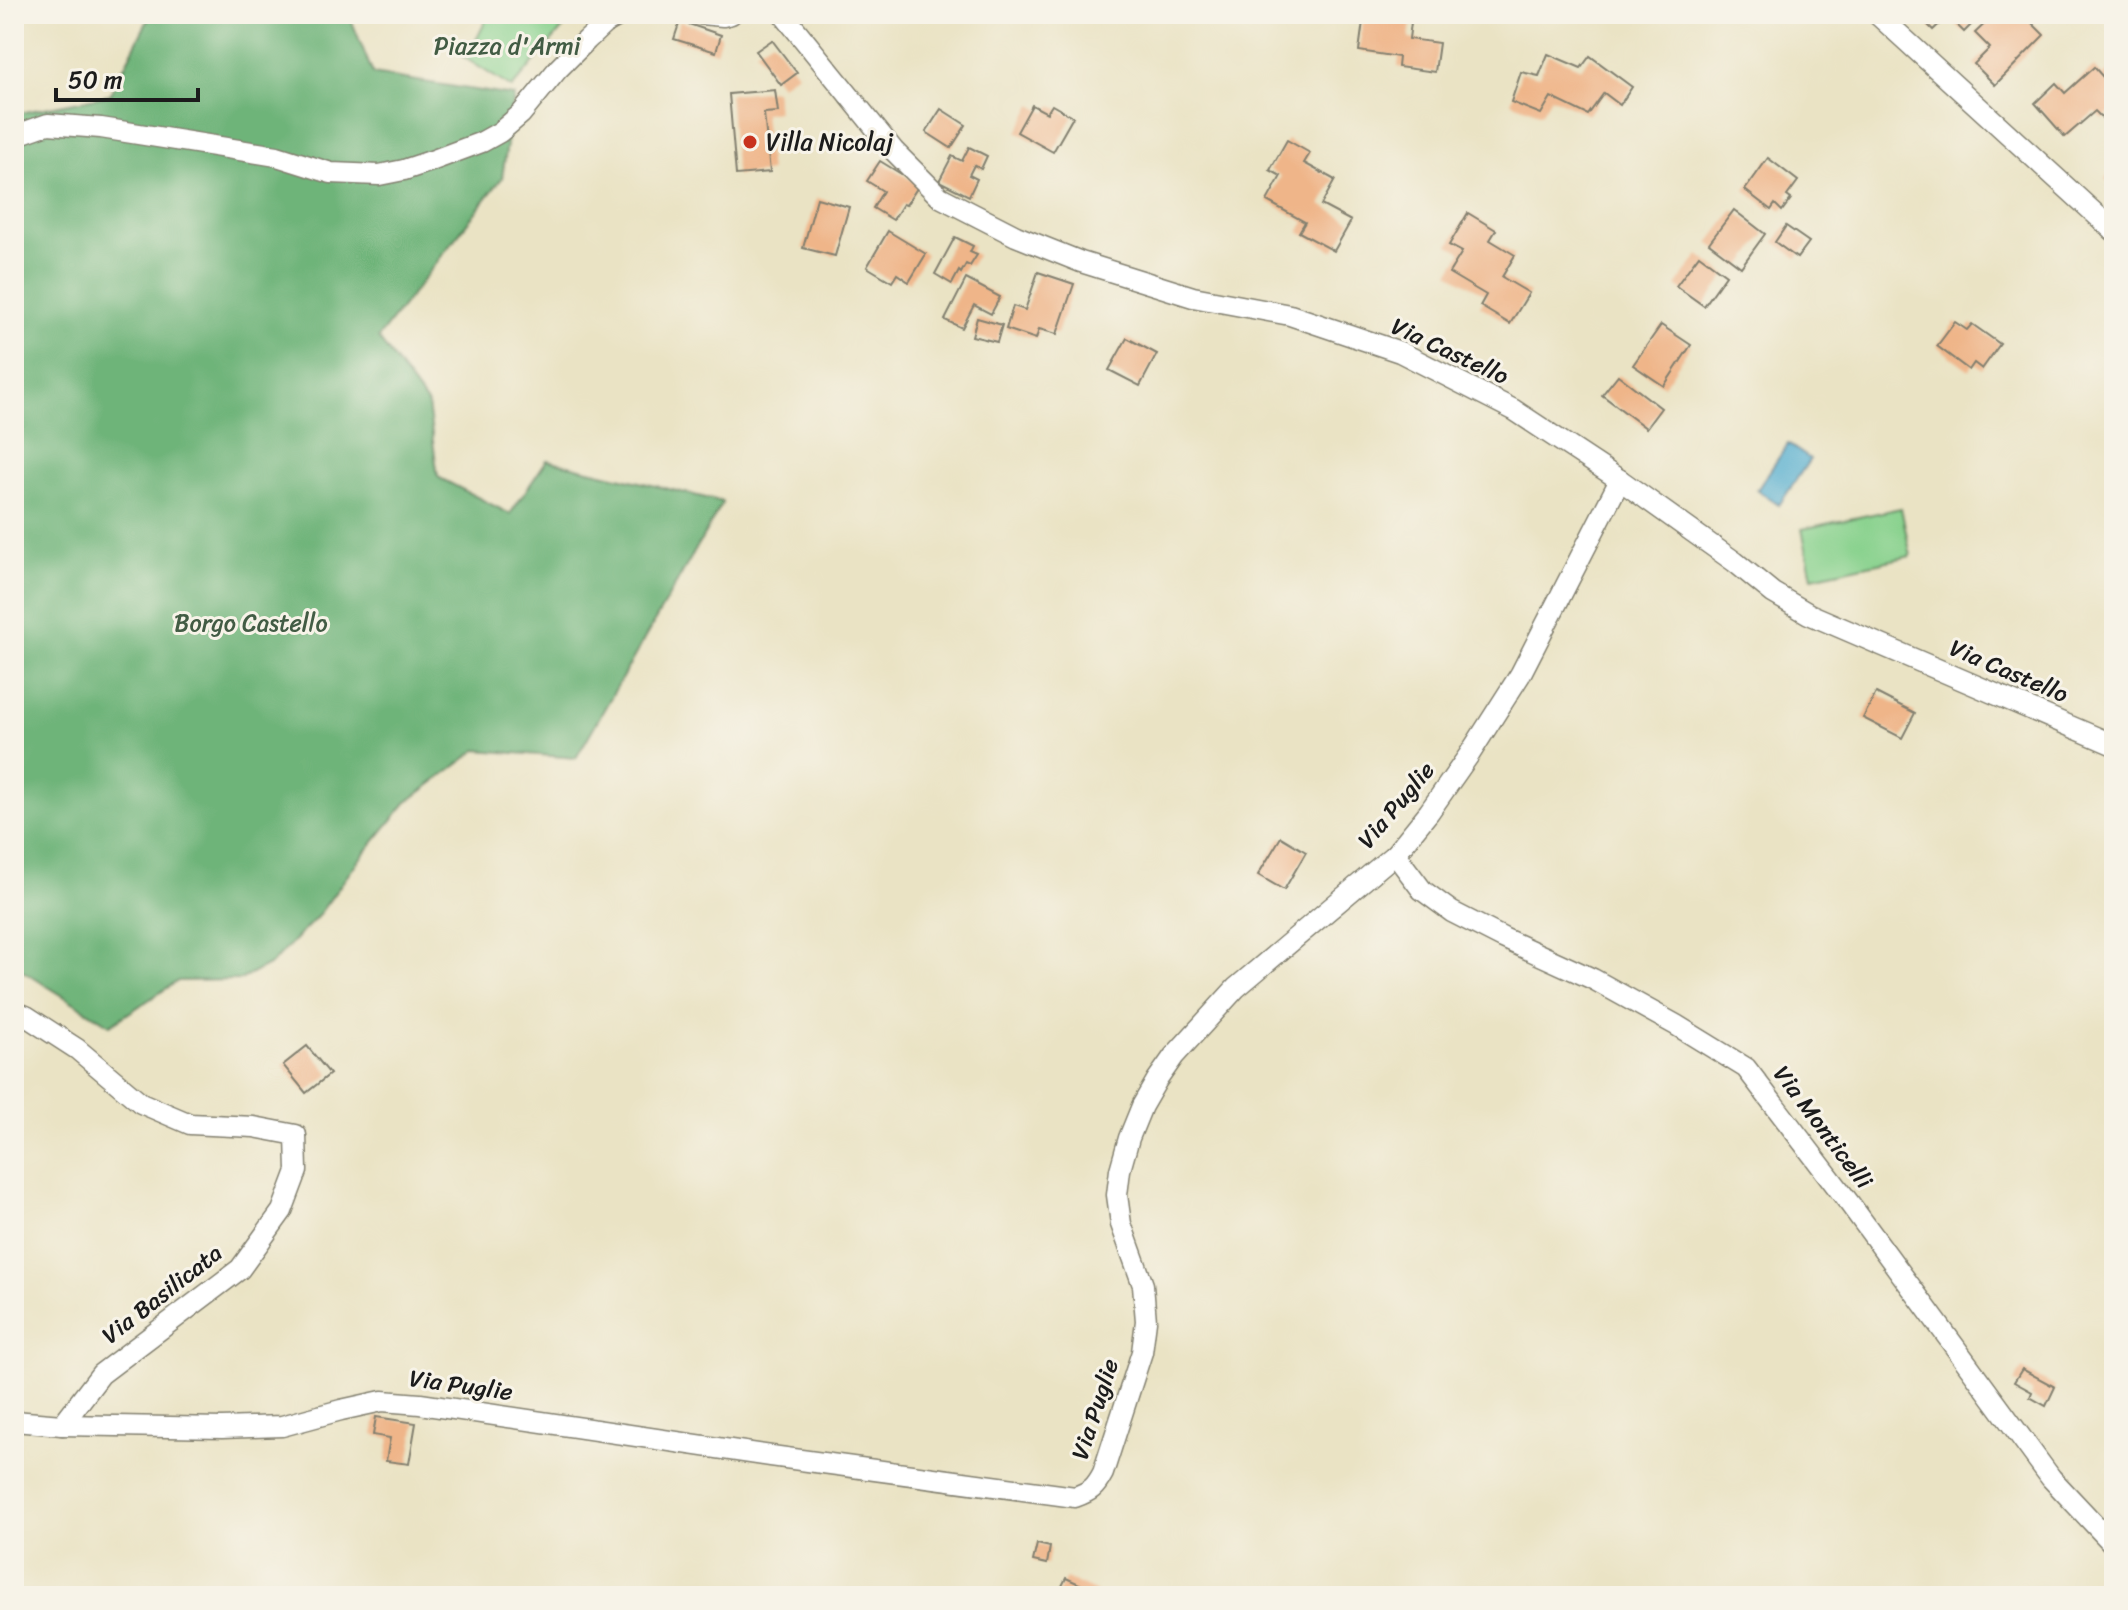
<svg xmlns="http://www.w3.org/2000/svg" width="2128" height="1610" viewBox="0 0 2128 1610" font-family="Sriracha,sans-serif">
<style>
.green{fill:#89d28e;stroke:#527755;stroke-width:2}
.forest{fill:#6eb479;stroke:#45684a;stroke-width:2}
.water{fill:#52adcf;stroke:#376476;stroke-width:2}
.building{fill:#efb589}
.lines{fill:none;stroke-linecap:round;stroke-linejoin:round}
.street-casing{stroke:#838070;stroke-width:23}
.street{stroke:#fff;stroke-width:20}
.poi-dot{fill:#c8321e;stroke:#f7f3e8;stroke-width:3}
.labels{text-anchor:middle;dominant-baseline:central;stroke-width:6;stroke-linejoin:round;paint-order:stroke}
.park-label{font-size:24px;fill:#425c44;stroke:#f7f3e8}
.poi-label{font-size:24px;fill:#1c1c1c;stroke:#f7f3e8;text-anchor:start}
.street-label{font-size:24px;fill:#1c1c1c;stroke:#f7f3e8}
</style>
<rect width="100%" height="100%" fill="#f7f3e8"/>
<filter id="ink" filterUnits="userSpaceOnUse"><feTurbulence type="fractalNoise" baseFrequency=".0125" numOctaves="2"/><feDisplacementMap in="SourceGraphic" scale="16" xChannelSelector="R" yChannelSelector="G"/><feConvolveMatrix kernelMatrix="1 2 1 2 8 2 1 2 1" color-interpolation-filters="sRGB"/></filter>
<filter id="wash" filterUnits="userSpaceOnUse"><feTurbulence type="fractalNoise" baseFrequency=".006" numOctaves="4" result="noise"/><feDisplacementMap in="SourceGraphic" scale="32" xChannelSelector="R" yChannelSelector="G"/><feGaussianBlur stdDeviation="1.8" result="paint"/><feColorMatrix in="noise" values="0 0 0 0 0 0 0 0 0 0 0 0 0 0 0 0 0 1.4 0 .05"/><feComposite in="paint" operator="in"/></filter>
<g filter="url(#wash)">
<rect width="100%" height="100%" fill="#eae3c4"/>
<!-- green -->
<g class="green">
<path d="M489,14H575L512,88L462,56C476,47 481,28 489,14Z"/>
<path d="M1901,508L1911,556L1812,577L1802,529Z"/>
</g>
<!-- forest -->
<path class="forest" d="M151,14H349L373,74L514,96L502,178L378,338L428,405L438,477L510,514L547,460L723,502L576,758L477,750L406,803L358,861L317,917L271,964L240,980L178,981L110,1025L18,968L14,889V114L110,95Z"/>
<!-- water -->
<path class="water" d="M1788,444L1810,459L1779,505L1757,490Z"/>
<g id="blocks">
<!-- building -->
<g class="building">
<path d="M1364,14H1412L1409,39L1439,43L1435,72L1398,67L1399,57L1359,51Z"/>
<path d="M1917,14H1982L1964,32L1948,16L1933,30Z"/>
<path d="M1995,14H2023L2044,35L1995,85L1974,64L1990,48L1975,33Z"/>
<path d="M680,21L721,35L716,52L674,39Z"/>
<path d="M772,40L797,73L781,85L756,51Z"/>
<path d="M1548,54L1581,68L1590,56L1632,87L1620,105L1604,93L1588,115L1551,97L1541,114L1511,102L1521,72L1539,76Z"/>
<path d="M2114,66V109L2103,119L2095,111L2065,137L2035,103L2056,83L2065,93L2094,67L2103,77Z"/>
<path d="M775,90L778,112L764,113L770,172L736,175L729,94Z"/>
<path d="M1032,105L1047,113L1052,105L1073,117L1053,152L1017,132Z"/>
<path d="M941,109L966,125L951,148L926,132Z"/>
<path d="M1287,140L1310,153L1304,163L1335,180L1321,205L1351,221L1334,251L1299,232L1305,222L1267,201L1281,176L1270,170Z"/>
<path d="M969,147L987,156L981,169L974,165L969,175L977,179L969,196L939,181L952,156L962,161Z"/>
<path d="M1768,158L1798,181L1787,196L1791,199L1782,211L1775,204L1771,210L1745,190Z"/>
<path d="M880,161L919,185L906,205L903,204L893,220L873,208L883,191L867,181Z"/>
<path d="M2114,169V186L2105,179Z"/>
<path d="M817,198L849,207L835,256L803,248Z"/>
<path d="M1734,210L1765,234L1741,267L1709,243Z"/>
<path d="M1468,213L1496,230L1490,240L1515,255L1502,277L1529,293L1510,324L1480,306L1486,295L1449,273L1462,252L1449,245Z"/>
<path d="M1786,226L1809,242L1797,258L1775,242Z"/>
<path d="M888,231L926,254L909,282L897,274L892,282L867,267Z"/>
<path d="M955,237L973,246L970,252L977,255L970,266L966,264L961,273L959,271L952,284L935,274Z"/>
<path d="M1699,255L1726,275L1704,306L1676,286Z"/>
<path d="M1038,272L1074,284L1057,334L1039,329L1036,339L1006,329L1013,306L1025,310Z"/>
<path d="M966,279L1000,297L991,314L974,305L962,328L945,320Z"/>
<path d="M977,318L1002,325L997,342L972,336Z"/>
<path d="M1955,322L1967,330L1972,324L2000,344L1982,369L1974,363L1969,370L1937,346Z"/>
<path d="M1661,325L1691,345L1664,386L1633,365Z"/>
<path d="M1127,338L1157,354L1140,386L1109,370Z"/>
<path d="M1618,375L1661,408L1646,428L1602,395Z"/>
<path d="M1876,693L1915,713L1902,738L1863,718Z"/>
<path d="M1281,837L1306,852L1284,890L1258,875Z"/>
<path d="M307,1046L330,1074L306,1093L283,1065Z"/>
<path d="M2022,1369L2055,1387L2046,1406L2030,1397L2032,1392L2014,1382Z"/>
<path d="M376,1417L416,1423L409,1464L386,1461L390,1438L373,1435Z"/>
<path d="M1037,1544L1050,1547L1047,1564L1033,1561Z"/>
<path d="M1066,1578L1097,1592L1095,1596H1057Z"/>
</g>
</g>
</g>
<g filter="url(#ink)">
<use href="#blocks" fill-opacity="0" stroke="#838070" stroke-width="2"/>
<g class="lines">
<defs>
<g id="street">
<path d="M701,14L723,16L731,14"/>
<path d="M783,14L894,151L940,197L1016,236L1081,262L1193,297L1290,315L1400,352L1514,410L1620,480L1735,562L1773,593L1809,614L2114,745"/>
<path d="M1877,14L2114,231"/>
<path d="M14,136L48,124L101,128L277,156L331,173L379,175L404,170L431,161L482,142L500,132L521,114L558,69L587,40L604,24L622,14"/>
<path d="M1395,854L1422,890L1452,912L1503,938L1593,979L1676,1025L1746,1068L1850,1204L2051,1478L2114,1545"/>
<path d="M14,1011L26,1016L77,1049L141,1103L190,1124L254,1127L296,1135L297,1171L282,1211L240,1269L101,1374L62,1425"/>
<path d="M14,1421L62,1425L222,1428L282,1426L341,1410L382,1401L420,1404L771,1456L1075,1497C1091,1491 1095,1488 1103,1473L1142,1352L1146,1321L1143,1285L1121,1224L1117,1195L1120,1170L1129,1138L1142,1106L1157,1080L1174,1056L1236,988L1395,854L1429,812L1469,755L1520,675L1620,480"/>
</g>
</defs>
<!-- street casing -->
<use href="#street" class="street-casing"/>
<!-- street -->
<use href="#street" class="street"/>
</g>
</g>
<!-- markers -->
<circle class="poi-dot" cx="750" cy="142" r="8"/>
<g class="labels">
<!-- park labels -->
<g class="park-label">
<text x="507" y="46">Piazza d'Armi</text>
<text x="251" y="623">Borgo Castello</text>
</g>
<!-- poi labels -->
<g class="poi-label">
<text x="766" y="142">Villa Nicolaj</text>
</g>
<!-- street labels -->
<g class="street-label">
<text transform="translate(1450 351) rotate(25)">Via Castello</text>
<text transform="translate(2009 671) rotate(23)">Via Castello</text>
<text transform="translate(1396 805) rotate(-50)">Via Puglie</text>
<text transform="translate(1823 1127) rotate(53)">Via Monticelli</text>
<text transform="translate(162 1294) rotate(-38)">Via Basilicata</text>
<text transform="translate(461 1385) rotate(8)">Via Puglie</text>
<text transform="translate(1095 1409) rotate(-72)">Via Puglie</text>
</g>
</g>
<!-- margin -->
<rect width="2128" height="1610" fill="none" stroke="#f7f3e8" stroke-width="48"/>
<!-- scale -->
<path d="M56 88v12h142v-12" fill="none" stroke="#1c1c1c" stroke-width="4"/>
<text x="68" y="88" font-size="24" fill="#1c1c1c" stroke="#f7f3e8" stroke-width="6" paint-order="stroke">50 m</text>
</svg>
